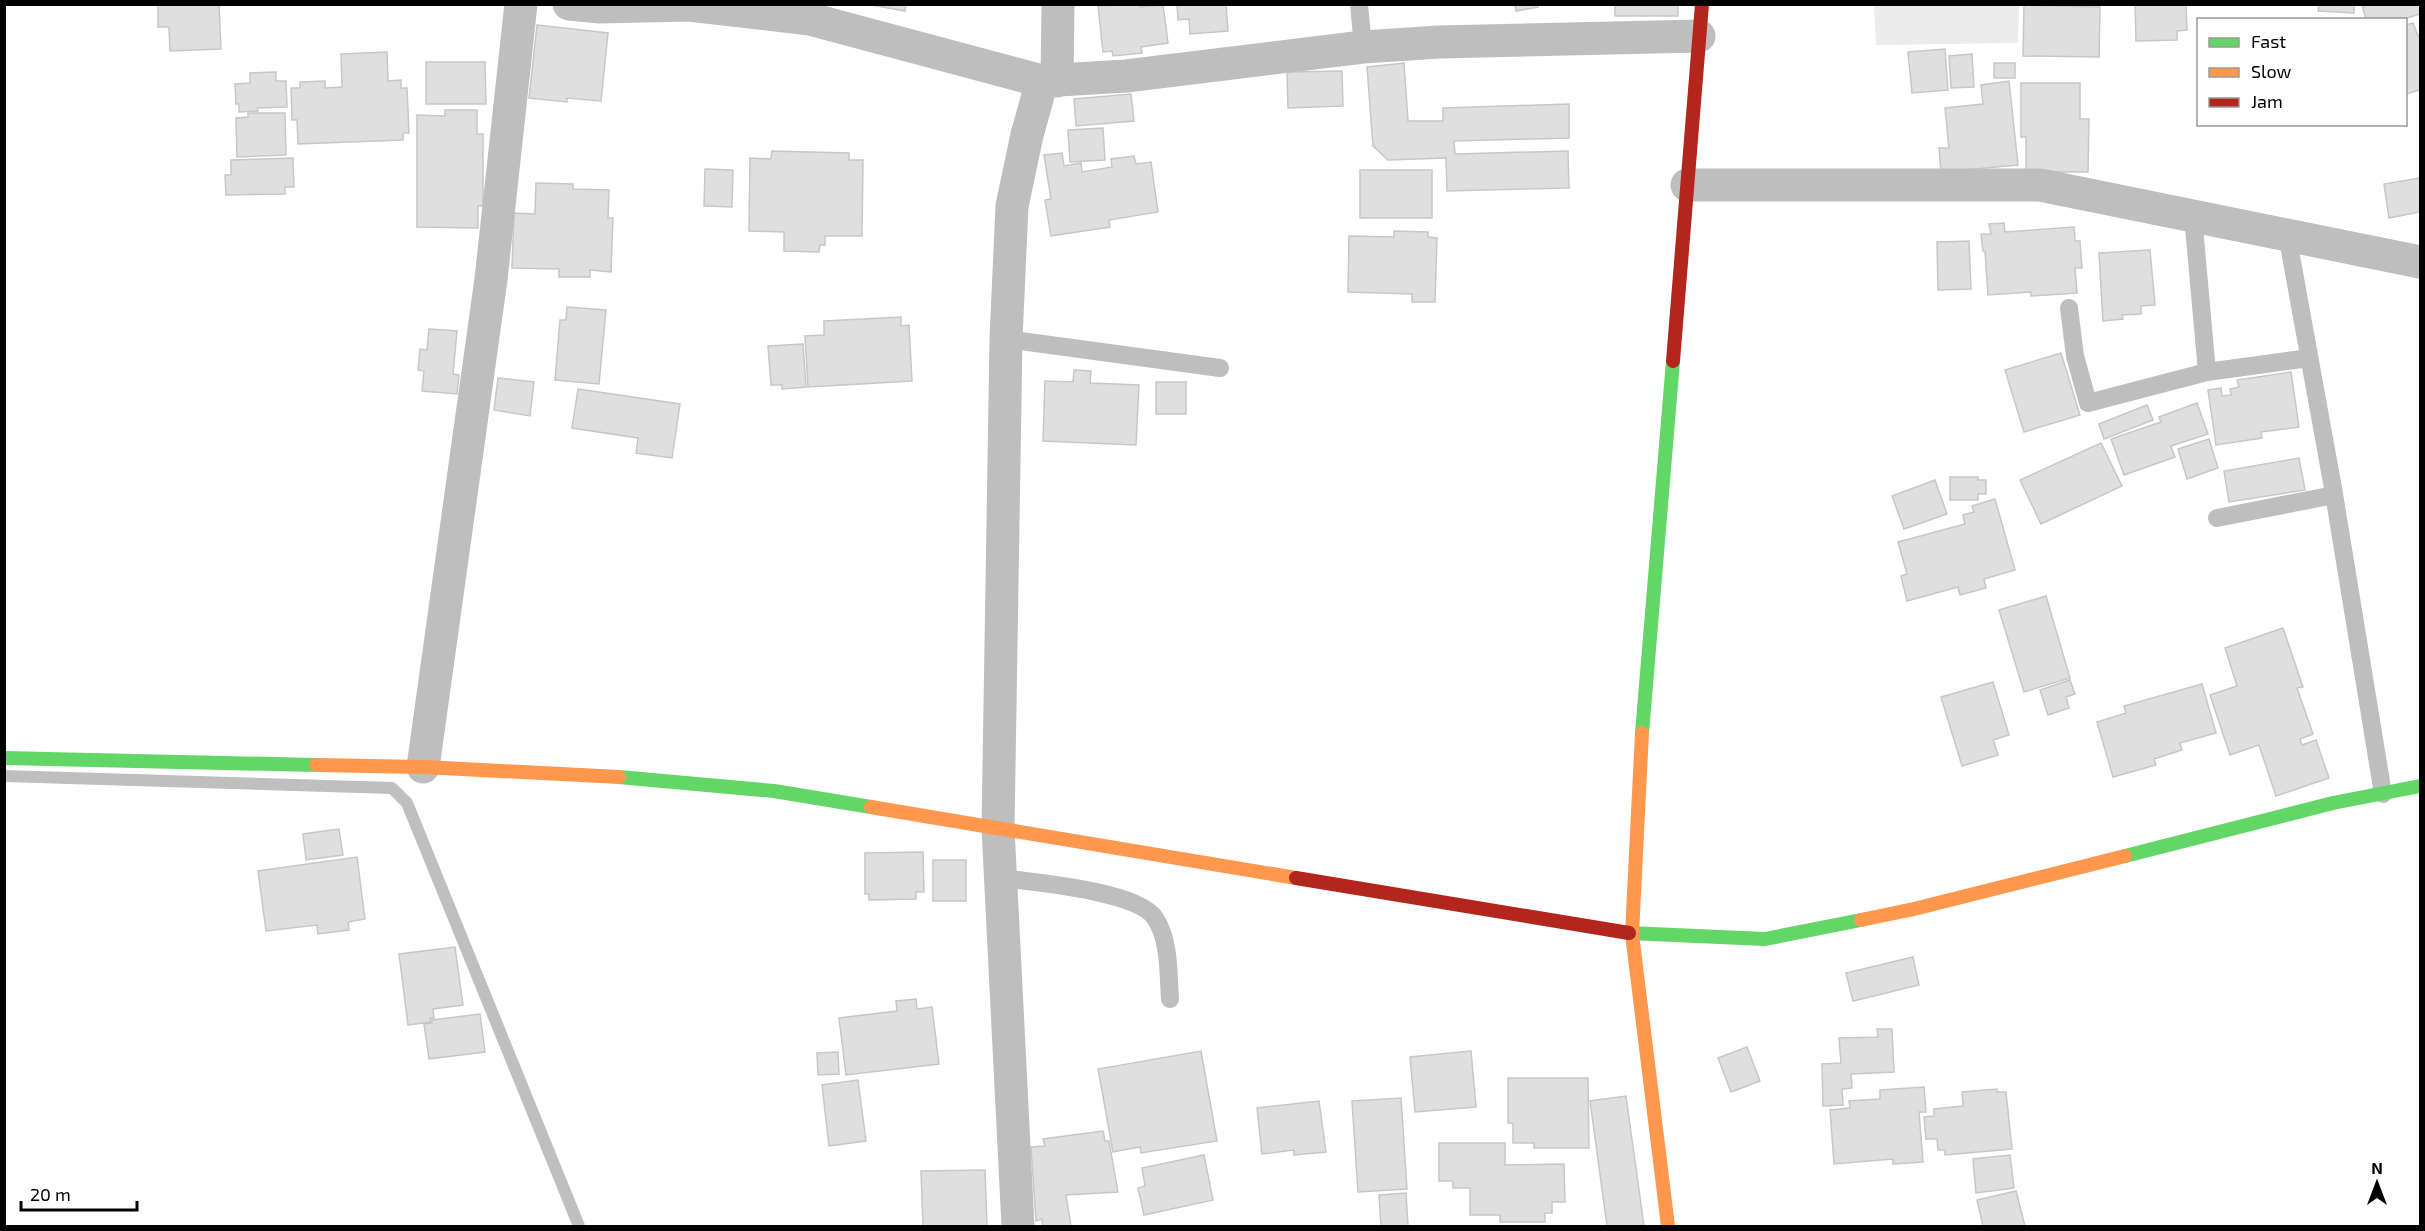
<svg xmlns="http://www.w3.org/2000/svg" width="2425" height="1231" viewBox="0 0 2425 1231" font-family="'Exo 2',sans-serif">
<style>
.green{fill:#ececec}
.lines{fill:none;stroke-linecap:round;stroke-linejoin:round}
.stream{stroke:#bfbfbf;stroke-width:12}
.building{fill:#dfdfdf;stroke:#c7c7c7;stroke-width:1.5}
.lane{stroke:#bebebe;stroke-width:18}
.street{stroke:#bebebe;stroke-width:33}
.fast{stroke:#63d668;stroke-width:14}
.slow{stroke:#ff974d;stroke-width:14}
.jam{stroke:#b3261e;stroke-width:14}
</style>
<rect width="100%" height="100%" fill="#fff"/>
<!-- green -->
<path class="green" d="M1874,5H2019L2018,43L1876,45Z"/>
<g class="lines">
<!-- stream -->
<path class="stream" d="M4,776L392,788L407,803L579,1226"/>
</g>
<!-- building -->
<g class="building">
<path d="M158,4H219L221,49L170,51L169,27H158Z"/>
<path d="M866,4H906L905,11Z"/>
<path d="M1139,4L1140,7L1163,5L1168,43L1141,47L1142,53L1113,56L1112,51L1103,52L1098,6Z"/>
<path d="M1177,4H1226L1228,31L1190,34L1189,19L1178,20Z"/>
<path d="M1515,4H1538V7L1516,11Z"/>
<rect x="1615" y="4" width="63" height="12"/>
<path d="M2135,4H2186L2187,30L2177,31V40L2136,41Z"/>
<path d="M2319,4H2354V13L2318,11Z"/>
<path d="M2362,4H2420V14L2401,20H2366Z"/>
<path d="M2024,5L2100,7L2099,57L2023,56Z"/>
<path d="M2413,23L2418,36H2420V90L2406,94V25Z"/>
<path d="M537,25L608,33L601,101L567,98V102L529,98Z"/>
<path d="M1945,49L1948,90L1912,93L1908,52Z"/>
<path d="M387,52L388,81L401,80V88H407L409,133H403V140L298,144L297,120H292L291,88H300V82L325,81V88L342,87L341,54Z"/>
<path d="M1972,54L1974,87L1951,88L1949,56Z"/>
<path d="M426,62H485L486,104H426Z"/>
<path d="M1404,63L1408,121H1443V108L1569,104V138L1454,141L1455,154L1568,151L1569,188L1447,191L1446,158L1388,160L1373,146L1367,67Z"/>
<rect x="1994" y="63" width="21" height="15"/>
<path d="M1342,71L1343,106L1288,108L1287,72Z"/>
<path d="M276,72V81H286L287,107L257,108L258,111L239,112V104H236L235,84L250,83V73Z"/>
<path d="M2009,81L2018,165L1941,172L1939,148H1949L1945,108L1983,104L1981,85Z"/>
<path d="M2021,83H2080V119H2089L2088,172H2026V137H2021Z"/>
<path d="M1131,94L1134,121L1076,126L1074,99Z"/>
<path d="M445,110H477V134H483V206H478V228L417,227V115L445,116Z"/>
<path d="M248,113H285L286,155L237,157L236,118L248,117Z"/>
<path d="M1103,128L1105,160L1070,162L1068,130Z"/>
<path d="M772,151L849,153V160H863L862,236H825V245H820L819,252L784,251V232L749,231L750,158L771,159Z"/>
<path d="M1062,153L1064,166L1081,163L1082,172L1112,167L1111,159L1134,156L1136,164L1151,162L1158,212L1109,220L1110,227L1051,236L1045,200L1051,199L1044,155Z"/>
<path d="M293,158L294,187H285V194L226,195L225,175H231V160Z"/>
<path d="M705,169L733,170L732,207L704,206Z"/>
<rect x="1360" y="170" width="72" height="48"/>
<path d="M2420,178V212L2389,218L2384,184Z"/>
<path d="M536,183L573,184V189L609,190L608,218H613L611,272L590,270V277H559V269L512,268L514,213L535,214Z"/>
<path d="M2004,223L2005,232L2074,227L2075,241H2080L2082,268H2075L2077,293L2031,296V292L1988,295L1985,251H1983L1981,234H1991L1989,224Z"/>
<path d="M1394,231L1428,232V237L1437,238L1435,302H1412V294L1348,292L1349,236L1394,237Z"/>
<path d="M1969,241L1971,289L1938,290L1937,242Z"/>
<path d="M2150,250L2155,305L2141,306V314L2122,315L2123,319L2103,321L2099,253Z"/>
<path d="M567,307L606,310L599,384L555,380L560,320H566Z"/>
<path d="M901,317V326L909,325L912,381L808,387L805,336L824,335V321Z"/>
<path d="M429,329L457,331L453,374L459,375L457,394L422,391L424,371L418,370L420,349L427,350Z"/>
<path d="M803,344L806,387L782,389V385H771L768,346Z"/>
<path d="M2061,353L2080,415L2024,432L2005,370Z"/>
<path d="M1074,370L1091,371L1090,383L1139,385L1136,445L1043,441L1045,381L1073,382Z"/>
<path d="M2291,372L2299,427L2261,432L2262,438L2216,445L2208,390L2221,388L2222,396L2231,395L2230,389L2239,387L2237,380Z"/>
<path d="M498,378L534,382L530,416L494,410Z"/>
<rect x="1156" y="382" width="30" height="32"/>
<path d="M578,389L680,404L672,458L636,453L638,438L572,428Z"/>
<path d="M2197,403L2208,434L2171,446L2175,457L2124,475L2111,439L2161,422L2159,417Z"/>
<path d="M2147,405L2153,420L2104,439L2099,424Z"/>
<path d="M2209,439L2218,468L2187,479L2178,449Z"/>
<path d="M2101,443L2122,486L2041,524L2020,480Z"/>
<path d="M2299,458L2305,490L2229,502L2224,471Z"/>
<path d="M1950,477H1978V480H1986V494H1978V500H1950Z"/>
<path d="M1935,480L1947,514L1904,529L1892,496Z"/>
<path d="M1995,499L2015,570L1984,579L1986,588L1960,595L1958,587L1907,601L1901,576L1907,574L1898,542L1965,524L1963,515L1974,512L1972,506Z"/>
<path d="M2046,596L2070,678L2024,692L1999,610Z"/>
<path d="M2283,628L2303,687L2297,688L2313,734L2300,739L2302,745L2316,740L2329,778L2276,796L2259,745L2230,755L2210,695L2237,686L2225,648Z"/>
<path d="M2070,680L2075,694L2066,697L2069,708L2048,715L2040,690Z"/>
<path d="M1993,682L2009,735L1993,740L1998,755L1962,766L1941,697Z"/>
<path d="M2202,684L2216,733L2180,743L2182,750L2154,759L2156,765L2113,777L2097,722L2126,713L2124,706Z"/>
<path d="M339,829L343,855L306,860L303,834Z"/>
<path d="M923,852L924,892H916V899L869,900V894H865V853Z"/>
<path d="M357,857L365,919L348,922L349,930L318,934L317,925L266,931L258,871Z"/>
<rect x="933" y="860" width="33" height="41"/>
<path d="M455,947L463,1005L433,1009L434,1018H430L431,1022L408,1025L399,954Z"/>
<path d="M1913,957L1919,985L1853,1001L1846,973Z"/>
<path d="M916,999L917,1009L932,1007L939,1064L846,1075L839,1018L897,1011L896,1001Z"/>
<path d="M480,1014L485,1052L429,1059L424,1024L432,1023V1020Z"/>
<path d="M1877,1029H1892L1894,1072L1851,1074L1852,1088L1842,1089L1843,1105L1823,1106L1822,1064L1841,1063L1839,1038L1878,1037Z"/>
<path d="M1747,1047L1760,1081L1731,1092L1718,1058Z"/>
<path d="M1201,1051L1217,1141L1141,1153L1140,1147L1113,1152L1098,1069Z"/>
<path d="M1471,1051L1476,1107L1415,1112L1410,1057Z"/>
<path d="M838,1052L839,1074L818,1075L817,1053Z"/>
<path d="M1508,1078H1588L1589,1148H1534V1143H1513V1123H1508Z"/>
<path d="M858,1080L866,1141L829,1146L822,1085Z"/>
<path d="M1924,1087L1926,1112H1919L1923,1162L1893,1164V1159L1834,1164L1830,1110L1850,1108L1849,1101L1880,1099V1090Z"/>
<path d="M1997,1089V1092H2006L2012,1149L1945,1155V1150H1938L1937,1139H1926L1924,1117L1934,1116V1109L1963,1106L1962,1092Z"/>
<path d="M1626,1096L1644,1226H1607L1590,1101Z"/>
<path d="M1401,1098L1407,1189L1358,1192L1352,1101Z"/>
<path d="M1319,1101L1326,1152L1294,1155V1150L1262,1154L1257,1108Z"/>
<path d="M1103,1131L1105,1141H1109L1118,1192L1066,1195L1071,1226H1043L1042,1219L1036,1221L1031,1147L1045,1146L1043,1139Z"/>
<path d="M1439,1143H1505V1165L1564,1164L1565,1202H1552V1213H1545V1222H1500V1215H1470V1188H1453V1181H1439Z"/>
<path d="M1204,1155L1213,1200L1144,1215L1138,1188L1145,1186L1142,1168Z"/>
<path d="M2010,1155L2014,1188L1976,1193L1973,1159Z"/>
<path d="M985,1170L987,1226H923L921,1171Z"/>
<path d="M2016,1191L2025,1226H1983L1977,1200Z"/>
<path d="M1406,1193L1408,1226H1381L1379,1195Z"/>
</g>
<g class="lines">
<!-- lane -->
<g class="lane">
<path d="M1359,4L1363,47"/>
<path d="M2193,216L2207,372"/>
<path d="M2287,234L2333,488L2383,794"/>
<path d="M2069,308L2075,356L2088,403L2207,372L2309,358"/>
<path d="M1006,339L1220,368"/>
<path d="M2217,518L2334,495"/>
<path d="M1001,878C1032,882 1138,891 1155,918C1170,941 1168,972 1170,999"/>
</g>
<!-- street -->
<g class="street">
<path d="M569,4L600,7L689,5L810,19L1042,81L1126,76L1363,47L1439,42L1699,36"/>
<path d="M1057,81L1058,4"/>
<path d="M1687,185H2040L2420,262"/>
<path d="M423,767L491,279L521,4"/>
<path d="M1018,1226L998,828L1006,339L1012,206L1027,135L1042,81"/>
</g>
<!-- fast -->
<g class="fast">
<path d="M1642,733L1673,361"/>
<path d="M4,758L316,765"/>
<path d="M619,777L774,791L871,807"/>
<path d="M2125,856L2333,803L2420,786"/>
<path d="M1629,933L1765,939L1861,920"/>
</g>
<!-- slow -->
<g class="slow">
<path d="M1642,733L1632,934L1668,1226"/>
<path d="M316,765L423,767L619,777"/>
<path d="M871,807L1296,878"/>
<path d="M1861,920L1914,909L2125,856"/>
</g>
<!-- jam -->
<g class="jam">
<path d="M1673,361L1702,4"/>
<path d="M1296,878L1629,933"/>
</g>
</g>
<!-- border -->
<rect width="2425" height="1231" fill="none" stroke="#000000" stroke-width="12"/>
<!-- legend -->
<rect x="2197" y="18" width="210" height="108" fill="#ffffff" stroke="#999999" stroke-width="1.5"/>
<rect x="2209" y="38" width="30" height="9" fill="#63d668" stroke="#999999" stroke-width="1.5"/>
<text x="2251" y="48" font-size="18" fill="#000000">Fast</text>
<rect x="2209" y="68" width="30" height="9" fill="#ff974d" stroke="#999999" stroke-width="1.5"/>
<text x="2251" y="78" font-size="18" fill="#000000">Slow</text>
<rect x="2209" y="98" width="30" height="9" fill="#b3261e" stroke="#999999" stroke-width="1.5"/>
<text x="2251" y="108" font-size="18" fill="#000000">Jam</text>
<!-- north arrow -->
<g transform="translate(2377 1183)" stroke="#ffffff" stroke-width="4.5" paint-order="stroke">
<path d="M0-4.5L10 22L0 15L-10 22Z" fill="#000000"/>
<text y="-9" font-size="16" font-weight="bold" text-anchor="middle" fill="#000000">N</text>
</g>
<!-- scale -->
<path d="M21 1201v9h116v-9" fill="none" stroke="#000000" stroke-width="3"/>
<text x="30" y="1201" font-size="18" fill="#000000" stroke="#ffffff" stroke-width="4.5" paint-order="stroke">20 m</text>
</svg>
